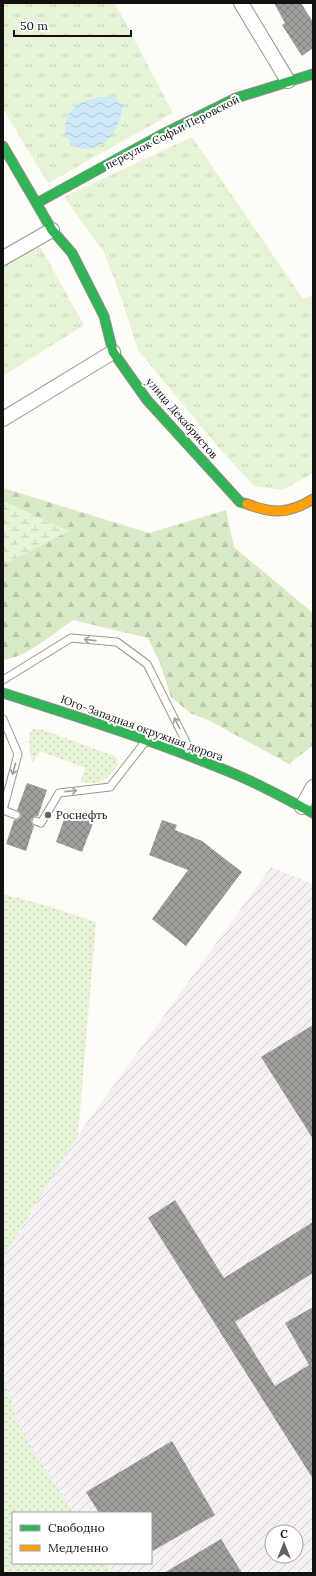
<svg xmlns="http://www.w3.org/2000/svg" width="316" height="1576" viewBox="0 0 316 1576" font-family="Lora,serif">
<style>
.industrial{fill:url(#industrial-furrows);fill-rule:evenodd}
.grass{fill:url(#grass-dots)}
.forest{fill:url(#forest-firs)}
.wetland{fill:url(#wetland-marsh)}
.park{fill:url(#park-tufts)}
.water{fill:url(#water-waves)}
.building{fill:url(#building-cross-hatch)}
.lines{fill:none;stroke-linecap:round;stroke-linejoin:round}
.lane-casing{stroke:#979795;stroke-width:9}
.street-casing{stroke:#979795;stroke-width:16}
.fast-casing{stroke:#8e8d8b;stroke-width:11}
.slow-casing{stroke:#8e8d8b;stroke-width:11}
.lane{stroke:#fffffe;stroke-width:7}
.street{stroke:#fffffe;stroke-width:14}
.fast{stroke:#30b455;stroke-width:9}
.slow{stroke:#ff9f0a;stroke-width:9}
.oneway{stroke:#a0a09f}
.poi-dot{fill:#646362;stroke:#fff;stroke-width:1.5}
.labels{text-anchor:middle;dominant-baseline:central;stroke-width:4;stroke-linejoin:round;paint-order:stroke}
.street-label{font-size:11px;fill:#111;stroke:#fff}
.poi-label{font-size:11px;fill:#111;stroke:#fff;text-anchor:start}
</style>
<defs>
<pattern id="industrial-furrows" width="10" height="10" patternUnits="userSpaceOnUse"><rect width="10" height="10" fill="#f5f0f3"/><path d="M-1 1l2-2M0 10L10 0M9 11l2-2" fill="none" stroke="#d1cdcf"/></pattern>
<pattern id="grass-dots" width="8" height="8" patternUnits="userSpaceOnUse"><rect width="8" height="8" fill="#e7f3d7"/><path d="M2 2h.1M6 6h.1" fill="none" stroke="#c5cfb8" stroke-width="1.8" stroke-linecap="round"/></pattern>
<pattern id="forest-firs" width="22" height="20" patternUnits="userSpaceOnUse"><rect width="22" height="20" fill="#d8eac5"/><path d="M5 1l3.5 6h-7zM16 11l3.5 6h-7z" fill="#b8c8a8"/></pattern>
<pattern id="wetland-marsh" width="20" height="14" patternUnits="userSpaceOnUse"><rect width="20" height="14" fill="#e7f3d7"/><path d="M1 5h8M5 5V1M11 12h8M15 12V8" fill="none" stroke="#c5cfb8"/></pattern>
<pattern id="park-tufts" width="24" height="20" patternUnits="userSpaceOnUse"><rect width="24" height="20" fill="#e7f3d7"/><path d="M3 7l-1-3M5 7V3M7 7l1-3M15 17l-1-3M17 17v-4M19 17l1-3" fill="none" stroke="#c5cfb8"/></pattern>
<pattern id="water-waves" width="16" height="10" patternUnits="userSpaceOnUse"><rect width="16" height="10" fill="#cde8f7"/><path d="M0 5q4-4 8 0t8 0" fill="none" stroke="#afc6d3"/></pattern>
<pattern id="building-cross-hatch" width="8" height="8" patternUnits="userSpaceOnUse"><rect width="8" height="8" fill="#a19f9c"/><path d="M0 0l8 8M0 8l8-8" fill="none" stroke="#82807e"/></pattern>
</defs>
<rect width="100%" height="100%" fill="#fdfcf7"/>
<!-- industrial -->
<path class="industrial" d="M271,867L313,884V1573H113L106,1563H151V1513H74L23,1434L3,1376V1258L78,1135ZM272,1532H296V1556H272Z"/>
<!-- grass -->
<g class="grass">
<path d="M34,729L43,730L115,756L117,759L118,764C105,781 103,785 81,782L85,768L40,751L33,763C29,754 29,742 30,732Z"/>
<path d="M3,894L48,906L96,922L78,1135L3,1258Z"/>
<path d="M3,1376L23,1434L74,1513H13V1563H106L113,1573H3Z"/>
</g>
<!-- forest -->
<path class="forest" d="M3,488L149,533L226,510L234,547L313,613V745L289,764L208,720L190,713L171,697L160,663L148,638L73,620C53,634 27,657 3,660Z"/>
<!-- wetland -->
<path class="wetland" d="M3,501L69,531L3,565Z"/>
<!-- park -->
<g class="park">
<path d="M3,3H115L173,113L48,183L3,109Z"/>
<path d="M192,137L303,299L313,295V473L282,490L254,486L220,449L138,350L122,300L104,252L64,197Z"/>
<path d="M33,234L84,325L3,376V252Z"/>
</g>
<!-- water -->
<path class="water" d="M99,97H114L123,107C118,127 111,147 87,149C82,149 76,146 71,145L65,134V124L68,114L80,103Z"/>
<!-- building -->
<g class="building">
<path d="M274,3H301L313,22V48L302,56L282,25L285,23Z"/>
<path d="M27,783L47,790L38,816L33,817L31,820L32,824L34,826L26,851L6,844L14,820L19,819L21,816L20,812L17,810Z"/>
<path d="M67,811L94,821L82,852L56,842Z"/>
<path d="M162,820L177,825L175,830L202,841L242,872L186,946L152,919L188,870L149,855Z"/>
<path d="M313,1025V1139L261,1057Z"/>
<path d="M175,1200L224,1278L313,1222V1273L235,1322L275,1386L309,1365L285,1323L313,1307V1479L148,1218Z"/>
<path d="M172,1441L215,1515L151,1552V1513H99L86,1492Z"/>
<path d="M221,1539L242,1573H164Z"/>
</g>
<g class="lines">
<defs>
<g id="lane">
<path d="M3,680L71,638L117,642L147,664L190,750"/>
<path d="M3,719L18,754L3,810"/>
<path d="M3,810L16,815"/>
<path d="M36,821L41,823L59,793L110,787L145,742"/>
</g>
<g id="street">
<path d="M241,3L288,81"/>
<path d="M3,258L52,230"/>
<path d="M3,419L113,352"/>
<path d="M302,807L313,787"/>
</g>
<g id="fast">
<path d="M3,146L52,230L72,253L104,316L113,352L147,400L240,502L247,504"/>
<path d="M37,203L159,136L236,98L313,74"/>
<path d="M3,693C82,718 161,743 237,775C263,786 288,800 313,813"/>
</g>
<path id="slow" d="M247,504C273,514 289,514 313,499"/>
</defs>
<!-- lane casing -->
<use href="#lane" class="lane-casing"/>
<!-- street casing -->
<use href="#street" class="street-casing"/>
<!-- fast casing -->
<use href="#fast" class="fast-casing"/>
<!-- slow casing -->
<use href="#slow" class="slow-casing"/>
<!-- lane -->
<use href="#lane" class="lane"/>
<!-- street -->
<use href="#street" class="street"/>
<!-- fast -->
<use href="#fast" class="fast"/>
<!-- slow -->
<use href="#slow" class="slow"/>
</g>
<!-- one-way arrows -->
<defs><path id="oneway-shaft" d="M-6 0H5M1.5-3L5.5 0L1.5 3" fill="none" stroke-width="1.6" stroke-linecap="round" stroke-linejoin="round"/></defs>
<g class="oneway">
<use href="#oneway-shaft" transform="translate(90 640) rotate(-174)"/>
<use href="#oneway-shaft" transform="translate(177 723) rotate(-117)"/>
<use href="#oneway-shaft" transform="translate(14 769) rotate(105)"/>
<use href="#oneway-shaft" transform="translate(71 791) rotate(-6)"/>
</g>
<!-- markers -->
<circle class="poi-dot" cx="48" cy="815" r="4"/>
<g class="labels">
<!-- street labels -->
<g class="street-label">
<text transform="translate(172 132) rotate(-27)">переулок Софьи Перовской</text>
<text transform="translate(182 418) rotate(49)">улица Декабристов</text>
<text transform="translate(142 728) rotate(20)">Юго-Западная окружная дорога</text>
</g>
<!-- poi labels -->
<g class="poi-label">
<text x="56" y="815">Роснефть</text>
</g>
</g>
<!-- border -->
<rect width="316" height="1576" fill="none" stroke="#111111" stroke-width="8"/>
<!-- legend -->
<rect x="12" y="1512" width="140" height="52" fill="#ffffff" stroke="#a0a0a0"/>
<rect x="20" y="1525" width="20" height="6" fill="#30b455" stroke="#a0a0a0"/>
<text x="48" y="1532" font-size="12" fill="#111111">Свободно</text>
<rect x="20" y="1545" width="20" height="6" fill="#ff9f0a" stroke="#a0a0a0"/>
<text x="48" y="1552" font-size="12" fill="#111111">Медленно</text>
<!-- north arrow -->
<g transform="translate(284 1544)"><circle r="19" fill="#ffffff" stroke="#a0a0a0"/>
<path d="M0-3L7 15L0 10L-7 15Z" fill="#646362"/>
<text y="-6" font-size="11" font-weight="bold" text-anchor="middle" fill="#111111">С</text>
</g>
<!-- scale -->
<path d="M14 30v6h117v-6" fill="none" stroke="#111111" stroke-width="2"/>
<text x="20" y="30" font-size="12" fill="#111111" stroke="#ffffff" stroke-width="3" paint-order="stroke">50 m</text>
</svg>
